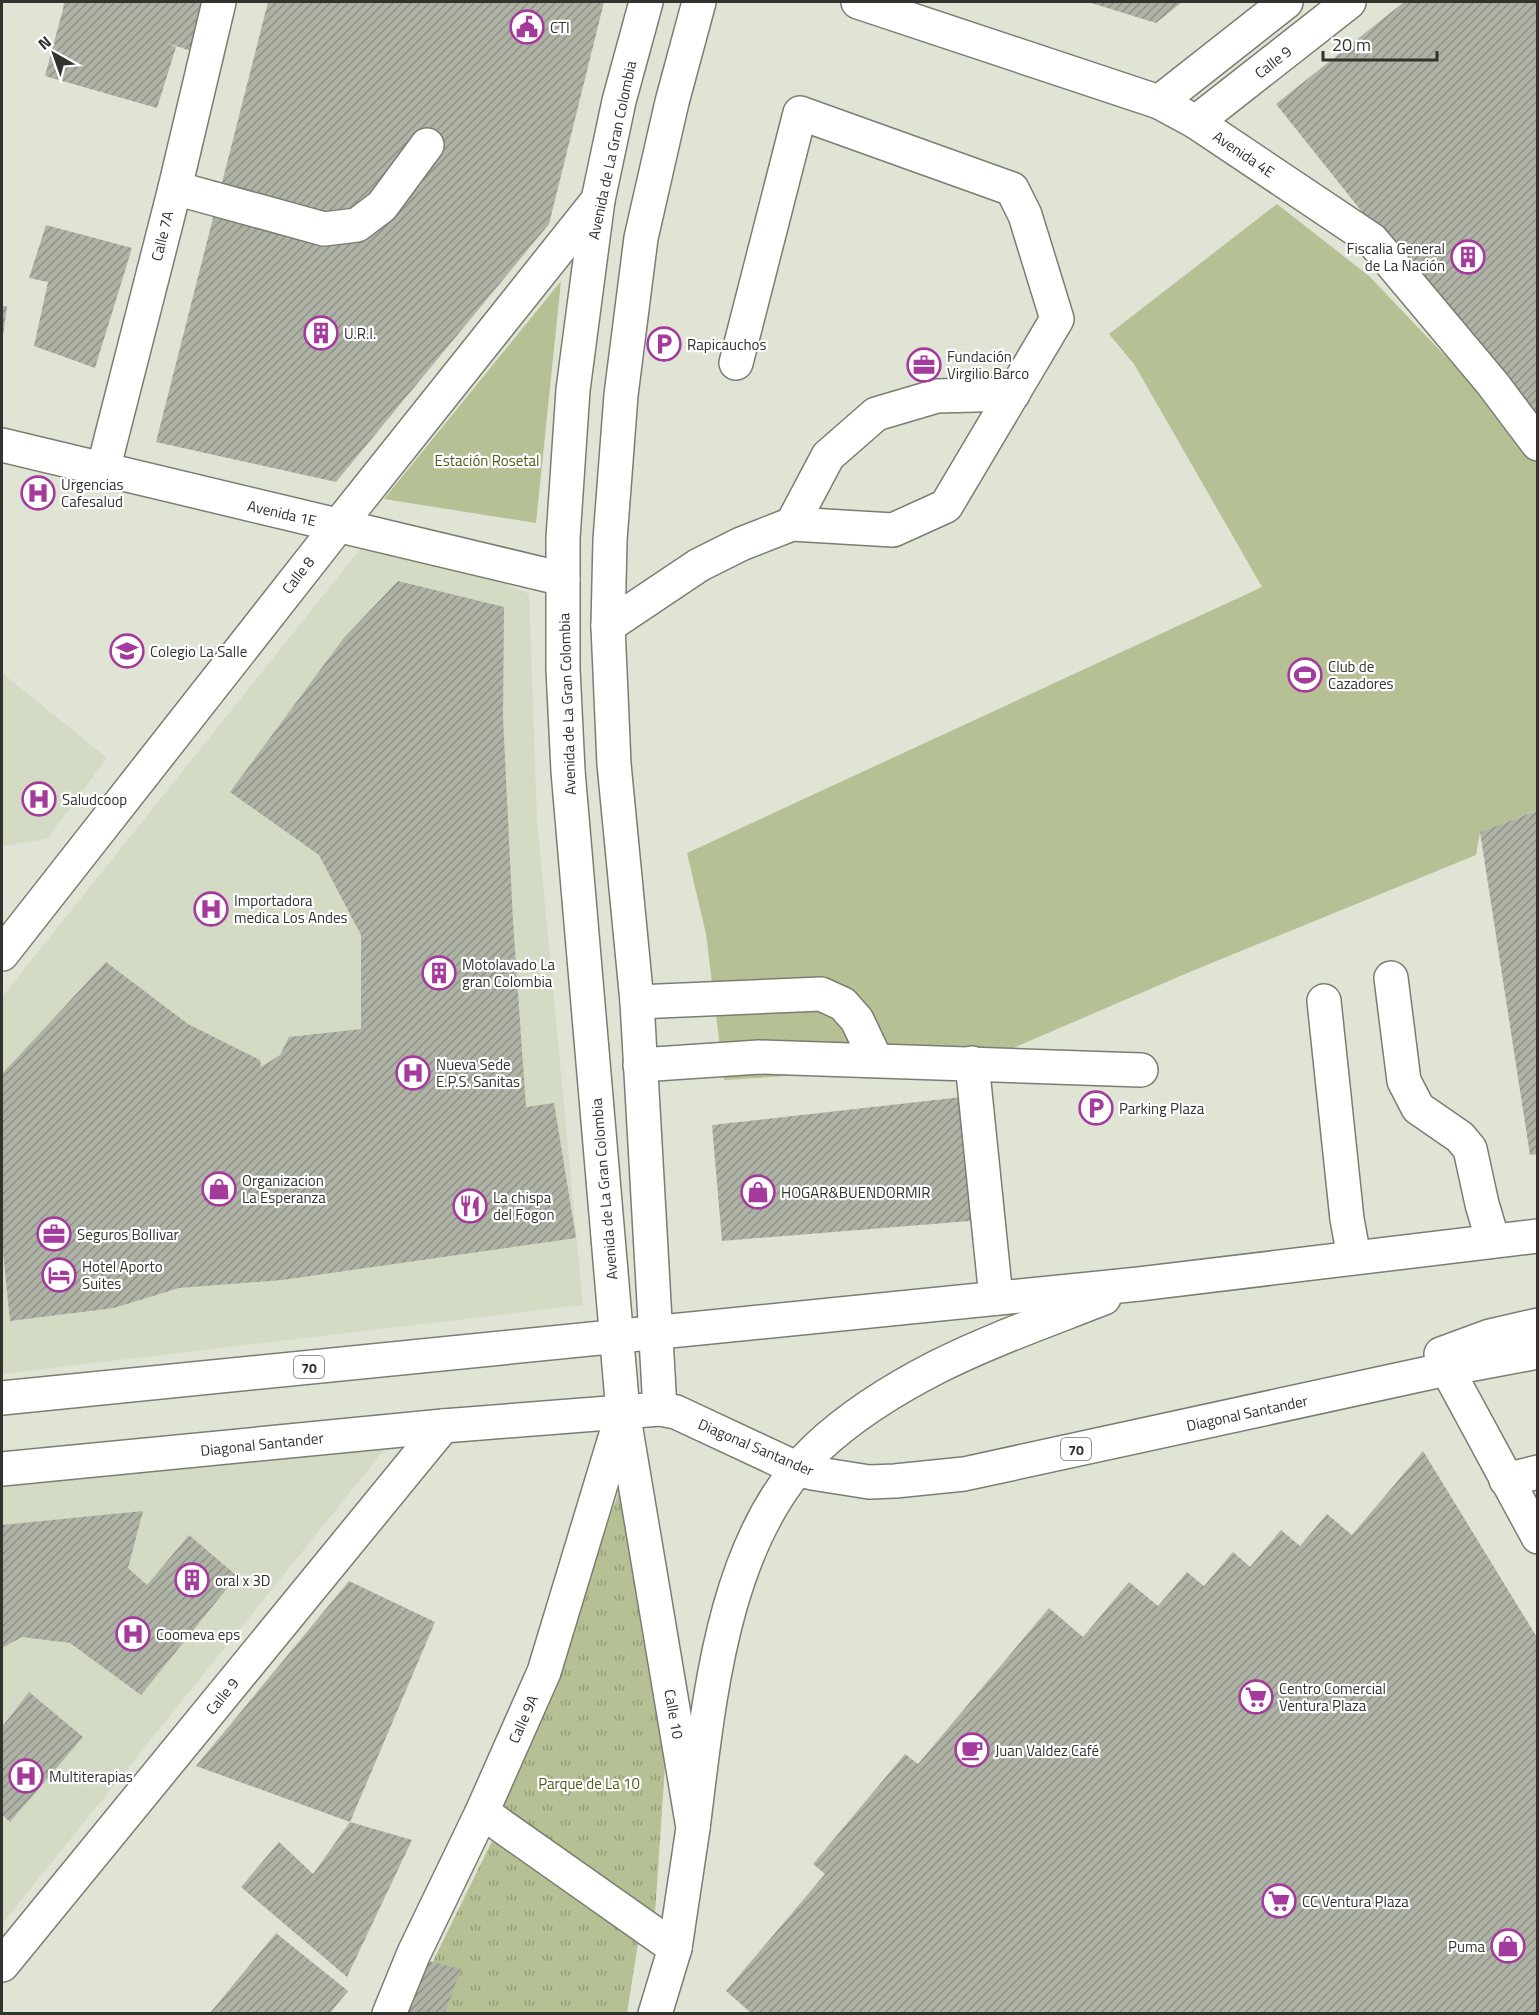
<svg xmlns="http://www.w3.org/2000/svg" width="1539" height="2015" viewBox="0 0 1539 2015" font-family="'Titillium Web',sans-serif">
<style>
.built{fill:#d4dbc5}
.grass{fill:url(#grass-tufts)}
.garden{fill:#b5c194}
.building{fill:url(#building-hatch)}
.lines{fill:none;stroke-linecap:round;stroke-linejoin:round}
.minor-casing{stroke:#7a7e71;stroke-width:36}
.major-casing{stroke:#7a7e71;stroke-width:36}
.minor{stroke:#fff;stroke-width:33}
.major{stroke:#fff;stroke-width:33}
.labels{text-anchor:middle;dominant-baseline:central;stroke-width:4.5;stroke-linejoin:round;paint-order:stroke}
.shield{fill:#fff;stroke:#70706d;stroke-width:1.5}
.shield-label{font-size:14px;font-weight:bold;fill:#32332e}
.poi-label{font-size:15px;fill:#32332e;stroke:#fff;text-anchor:start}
.street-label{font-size:15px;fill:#32332e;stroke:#fff}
.park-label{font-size:15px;fill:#4f5d1b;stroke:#fff}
</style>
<defs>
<pattern id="grass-tufts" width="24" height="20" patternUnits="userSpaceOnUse" patternTransform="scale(1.5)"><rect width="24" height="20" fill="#b5c194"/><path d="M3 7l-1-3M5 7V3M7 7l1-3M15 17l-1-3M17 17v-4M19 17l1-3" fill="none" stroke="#949d79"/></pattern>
<pattern id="building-hatch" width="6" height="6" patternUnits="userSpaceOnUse" patternTransform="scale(1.5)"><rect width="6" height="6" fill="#aeb3a5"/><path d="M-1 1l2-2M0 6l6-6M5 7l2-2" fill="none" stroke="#8e9287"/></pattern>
</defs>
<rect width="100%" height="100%" fill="#dfe4d5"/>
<!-- built -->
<g class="built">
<path d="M377,528L529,594L537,820L583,1305L2,1374V997Z"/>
<path d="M2,673L107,758L47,839L2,846Z"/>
<path d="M385,1449L2,1924V1481Z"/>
</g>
<!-- grass -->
<g class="grass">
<path d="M620,1489L669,1706L655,1914L498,1813Z"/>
<path d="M496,1833L638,1943L627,2013L407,2014Z"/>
</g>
<!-- garden -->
<g class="garden">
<path d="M1277,204L1369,276L1537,452V810L1480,832L1476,855L1192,971L976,1064L724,1080L706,934L687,853L1262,587L1134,364L1109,334Z"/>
<path d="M561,281L536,523L384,499Z"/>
</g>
<!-- building -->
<g class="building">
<path d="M64,2H203L191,51L167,43L176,47L157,108L45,76L63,9Z"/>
<path d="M268,2H604L549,224L336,482L156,442Z"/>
<path d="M1088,2H1182L1156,23Z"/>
<path d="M1404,2H1538V410L1525,416L1276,104Z"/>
<path d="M46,225L132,248L95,368L34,346L48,282L29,278Z"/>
<path d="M2,306H7L2,343Z"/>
<path d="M398,581L504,607L503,717L513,921L526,1107L554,1103L576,1238L282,1280L179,1288L114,1308L10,1321L2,1242V1074L106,962L188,1024L260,1060L261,1067L280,1055L289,1037L361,1029V935L319,855L230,792L343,639Z"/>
<path d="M1538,810V1154L1530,1155L1480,832Z"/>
<path d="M962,1097L983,1220L722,1241L712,1125Z"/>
<path d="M1423,1451L1538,1639V2013H751L726,1991L825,1874L813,1864L905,1754L918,1764L1049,1608L1083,1637L1129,1582L1158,1606L1187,1572L1204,1586L1233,1552L1250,1567L1281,1530L1300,1546L1327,1514L1352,1535Z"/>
<path d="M143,1511L128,1568L147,1585L189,1535L237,1576L141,1695L70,1643L22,1637L2,1648V1525Z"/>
<path d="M349,1581L435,1622L350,1822L412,1840L347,1977L241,1887L279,1842L313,1874L350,1822L196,1766Z"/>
<path d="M29,1692L83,1737L10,1822L2,1815V1727Z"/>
<path d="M276,1933L348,1991L330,2013H210Z"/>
<path d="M420,1959L461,1969L445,2013H405Z"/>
</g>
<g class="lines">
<defs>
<g id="minor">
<path d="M646,2L619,101L598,200L573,390L563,538V669L568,771L623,1412L693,1828L675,1948L655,2014"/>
<path d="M858,2L1159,102L1196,122L1372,240L1492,383L1538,444"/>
<path d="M1159,102L1286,2"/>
<path d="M1196,122L1349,2"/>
<path d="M175,188L324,229L357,225L382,206L427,145"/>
<path d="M2,445L563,579"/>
<path d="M103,470L175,188L219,2"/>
<path d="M792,524L828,456L876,414L937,396L1013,394"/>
<path d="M608,626L699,565L741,544L792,524L893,530L946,506L1057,319L1025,215L1012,189L800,113L736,363"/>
<path d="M2,954L338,526L598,200"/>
<path d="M1391,978L1404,1081L1418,1108L1460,1137L1470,1149L1482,1204L1493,1241"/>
<path d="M1324,1001L1347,1219L1354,1257"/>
<path d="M637,1002L821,994L843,1004L857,1020L876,1060"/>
<path d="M972,1063L996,1298"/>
<path d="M640,1065L759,1057L1141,1070"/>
<path d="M1447,1369L1538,1537"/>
<path d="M660,1409L637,1002L614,764L608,626L610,540L621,395L641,238L672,102L699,2"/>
<path d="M1506,1480L1538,1472"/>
<path d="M482,1812L675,1948"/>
<path d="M2,1965L443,1426"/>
<path d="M389,2014L414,1953L482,1812L544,1672L621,1418"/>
</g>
<g id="major">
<path d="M1441,1354L1490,1336L1538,1325"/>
<path d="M2,1398L1139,1284L1538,1236"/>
<path d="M2,1469L443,1426L660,1409L676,1412L798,1469L812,1473L869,1482L895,1481L964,1474L1447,1369L1538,1352"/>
<path d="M693,1828C709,1704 721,1539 817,1448C852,1415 894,1389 937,1367C991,1340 1048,1320 1104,1298"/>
</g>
</defs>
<!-- minor casing -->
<use href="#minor" class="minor-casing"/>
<!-- major casing -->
<use href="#major" class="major-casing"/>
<!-- minor -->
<use href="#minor" class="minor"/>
<!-- major -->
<use href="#major" class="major"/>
</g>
<!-- icons -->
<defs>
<symbol id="civic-ring" viewBox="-11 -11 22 22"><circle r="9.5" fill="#fff" stroke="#a43a9c" stroke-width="1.5"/><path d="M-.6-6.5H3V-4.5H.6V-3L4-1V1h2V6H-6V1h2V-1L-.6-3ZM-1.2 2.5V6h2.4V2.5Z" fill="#a43a9c"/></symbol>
<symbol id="building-ring" viewBox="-11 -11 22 22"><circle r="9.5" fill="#fff" stroke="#a43a9c" stroke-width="1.5"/><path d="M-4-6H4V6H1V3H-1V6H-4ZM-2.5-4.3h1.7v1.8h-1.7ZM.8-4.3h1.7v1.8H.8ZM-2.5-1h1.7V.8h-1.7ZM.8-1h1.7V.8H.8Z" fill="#a43a9c"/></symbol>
<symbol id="parking-ring" viewBox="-11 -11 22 22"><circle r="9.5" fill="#fff" stroke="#a43a9c" stroke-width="1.5"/><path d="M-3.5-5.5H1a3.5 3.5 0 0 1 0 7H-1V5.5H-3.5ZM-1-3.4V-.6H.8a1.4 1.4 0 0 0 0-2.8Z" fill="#a43a9c"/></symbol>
<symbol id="office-ring" viewBox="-11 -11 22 22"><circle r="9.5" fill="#fff" stroke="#a43a9c" stroke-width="1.5"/><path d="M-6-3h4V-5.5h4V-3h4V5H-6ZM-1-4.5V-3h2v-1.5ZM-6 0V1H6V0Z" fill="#a43a9c"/></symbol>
<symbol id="hospital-ring" viewBox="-11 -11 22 22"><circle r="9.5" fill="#fff" stroke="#a43a9c" stroke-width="1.5"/><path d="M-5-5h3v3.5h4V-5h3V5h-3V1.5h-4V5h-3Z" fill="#a43a9c"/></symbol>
<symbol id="school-ring" viewBox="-11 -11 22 22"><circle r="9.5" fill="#fff" stroke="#a43a9c" stroke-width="1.5"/><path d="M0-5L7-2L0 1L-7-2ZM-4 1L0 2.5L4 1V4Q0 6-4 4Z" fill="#a43a9c"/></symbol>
<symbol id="stadium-ring" viewBox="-11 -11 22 22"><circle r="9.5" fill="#fff" stroke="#a43a9c" stroke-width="1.5"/><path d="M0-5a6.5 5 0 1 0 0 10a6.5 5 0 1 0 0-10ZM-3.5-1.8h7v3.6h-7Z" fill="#a43a9c"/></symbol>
<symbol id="shop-ring" viewBox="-11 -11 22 22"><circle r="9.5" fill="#fff" stroke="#a43a9c" stroke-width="1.5"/><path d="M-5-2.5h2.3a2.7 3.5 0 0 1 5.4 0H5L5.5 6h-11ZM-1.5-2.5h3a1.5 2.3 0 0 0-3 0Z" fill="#a43a9c"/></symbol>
<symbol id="restaurant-ring" viewBox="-11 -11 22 22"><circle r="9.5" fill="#fff" stroke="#a43a9c" stroke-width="1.5"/><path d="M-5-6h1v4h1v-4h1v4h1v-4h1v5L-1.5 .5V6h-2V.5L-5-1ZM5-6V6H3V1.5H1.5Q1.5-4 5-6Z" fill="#a43a9c"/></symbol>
<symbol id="hotel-ring" viewBox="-11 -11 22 22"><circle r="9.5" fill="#fff" stroke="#a43a9c" stroke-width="1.5"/><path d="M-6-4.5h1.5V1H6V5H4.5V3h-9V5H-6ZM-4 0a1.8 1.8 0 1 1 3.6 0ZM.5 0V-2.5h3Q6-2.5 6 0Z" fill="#a43a9c"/></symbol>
<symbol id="supermarket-ring" viewBox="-11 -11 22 22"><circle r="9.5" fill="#fff" stroke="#a43a9c" stroke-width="1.5"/><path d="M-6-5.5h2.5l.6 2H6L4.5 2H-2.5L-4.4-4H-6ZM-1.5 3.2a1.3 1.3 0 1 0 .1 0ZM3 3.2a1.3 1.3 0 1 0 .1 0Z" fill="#a43a9c"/></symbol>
<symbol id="cafe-ring" viewBox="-11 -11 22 22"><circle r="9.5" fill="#fff" stroke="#a43a9c" stroke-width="1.5"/><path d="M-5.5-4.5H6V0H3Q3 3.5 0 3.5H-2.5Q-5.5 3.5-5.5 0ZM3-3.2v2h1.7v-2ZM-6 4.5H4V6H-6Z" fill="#a43a9c"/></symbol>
</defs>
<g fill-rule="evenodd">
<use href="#civic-ring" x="508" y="8" width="38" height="38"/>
<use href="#building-ring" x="1449" y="238" width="38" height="38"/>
<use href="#building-ring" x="302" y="314" width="38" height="38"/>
<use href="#parking-ring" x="645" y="325" width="38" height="38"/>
<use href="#office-ring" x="905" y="346" width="38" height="38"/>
<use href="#hospital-ring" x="19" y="474" width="38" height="38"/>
<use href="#school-ring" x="108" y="632" width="38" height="38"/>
<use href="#stadium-ring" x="1286" y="656" width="38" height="38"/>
<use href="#hospital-ring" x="20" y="780" width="38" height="38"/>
<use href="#hospital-ring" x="192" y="890" width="38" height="38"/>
<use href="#building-ring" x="420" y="954" width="38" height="38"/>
<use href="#hospital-ring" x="394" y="1054" width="38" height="38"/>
<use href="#parking-ring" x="1077" y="1089" width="38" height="38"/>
<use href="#shop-ring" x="200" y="1170" width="38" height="38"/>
<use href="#shop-ring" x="739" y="1173" width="38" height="38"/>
<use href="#restaurant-ring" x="451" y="1187" width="38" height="38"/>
<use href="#office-ring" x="35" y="1215" width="38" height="38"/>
<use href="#hotel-ring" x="40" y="1256" width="38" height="38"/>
<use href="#building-ring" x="173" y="1561" width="38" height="38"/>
<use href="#hospital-ring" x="114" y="1615" width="38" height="38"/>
<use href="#supermarket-ring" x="1237" y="1678" width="38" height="38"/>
<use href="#cafe-ring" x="953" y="1731" width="38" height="38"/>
<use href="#hospital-ring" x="7" y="1757" width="38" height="38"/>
<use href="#supermarket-ring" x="1260" y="1882" width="38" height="38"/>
<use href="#shop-ring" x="1489" y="1927" width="38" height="38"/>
</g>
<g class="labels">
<!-- shield labels -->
<g class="shield">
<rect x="294" y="1356" width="30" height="22" rx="4.5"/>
<rect x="1061" y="1438" width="30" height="22" rx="4.5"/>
</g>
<g class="shield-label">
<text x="309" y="1367">70</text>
<text x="1076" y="1449">70</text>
</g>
<!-- poi labels -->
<g class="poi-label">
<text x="550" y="27">CTI</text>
<text x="1445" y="248" text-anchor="end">Fiscalia General<tspan x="1445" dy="17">de La Nación</tspan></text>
<text x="344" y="333">U.R.I.</text>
<text x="687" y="344">Rapicauchos</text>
<text x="947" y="356">Fundación<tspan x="947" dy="17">Virgilio Barco</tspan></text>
<text x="61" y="484">Urgencias<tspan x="61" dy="17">Cafesalud</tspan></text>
<text x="150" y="651">Colegio La Salle</text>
<text x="1328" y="666">Club de<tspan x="1328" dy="17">Cazadores</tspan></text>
<text x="62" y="799">Saludcoop</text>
<text x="234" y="900">Importadora<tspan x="234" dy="17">medica Los Andes</tspan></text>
<text x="462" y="964">Motolavado La<tspan x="462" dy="17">gran Colombia</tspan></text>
<text x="436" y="1064">Nueva Sede<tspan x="436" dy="17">E.P.S. Sanitas</tspan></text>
<text x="1119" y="1108">Parking Plaza</text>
<text x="242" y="1180">Organizacion<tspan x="242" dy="17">La Esperanza</tspan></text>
<text x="781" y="1192">HOGAR&amp;BUENDORMIR</text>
<text x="493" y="1197">La chispa<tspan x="493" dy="17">del Fogon</tspan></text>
<text x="77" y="1234">Seguros Bollivar</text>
<text x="82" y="1266">Hotel Aporto<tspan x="82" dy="17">Suites</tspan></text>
<text x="215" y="1580">oral x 3D</text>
<text x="156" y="1634">Coomeva eps</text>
<text x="1279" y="1688">Centro Comercial<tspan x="1279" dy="17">Ventura Plaza</tspan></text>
<text x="995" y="1750">Juan Valdez Café</text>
<text x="49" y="1776">Multiterapias</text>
<text x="1302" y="1901">CC Ventura Plaza</text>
<text x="1485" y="1946" text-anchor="end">Puma</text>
</g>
<!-- street labels -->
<g class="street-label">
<text transform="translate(1273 62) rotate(-38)">Calle 9</text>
<text transform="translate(612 150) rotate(-78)">Avenida de La Gran Colombia</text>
<text transform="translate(1244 154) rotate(34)">Avenida 4E</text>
<text transform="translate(162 236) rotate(-76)">Calle 7A</text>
<text transform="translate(282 513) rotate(13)">Avenida 1E</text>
<text transform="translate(298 575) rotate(-52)">Calle 8</text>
<text transform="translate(567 704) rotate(-92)">Avenida de La Gran Colombia</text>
<text transform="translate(604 1189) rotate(-95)">Avenida de La Gran Colombia</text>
<text transform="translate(1247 1413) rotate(-12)">Diagonal Santander</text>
<text transform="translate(262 1444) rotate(-6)">Diagonal Santander</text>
<text transform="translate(756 1447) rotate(23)">Diagonal Santander</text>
<text transform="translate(222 1696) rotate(-51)">Calle 9</text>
<text transform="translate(674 1714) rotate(80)">Calle 10</text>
<text transform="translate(523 1719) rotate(-66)">Calle 9A</text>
</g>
<!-- park labels -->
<g class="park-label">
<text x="487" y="460">Estación Rosetal</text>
<text x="589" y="1783">Parque de La 10</text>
</g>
</g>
<!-- border -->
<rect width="1539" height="2015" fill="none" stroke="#32332e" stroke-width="6"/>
<!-- north arrow -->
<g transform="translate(54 54) rotate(320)" stroke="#ffffff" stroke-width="4.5" paint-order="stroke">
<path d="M0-4.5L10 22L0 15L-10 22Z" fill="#32332e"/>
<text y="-9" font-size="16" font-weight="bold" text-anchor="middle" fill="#32332e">N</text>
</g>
<!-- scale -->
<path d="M1323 51v9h114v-9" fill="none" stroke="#32332e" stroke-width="3"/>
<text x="1332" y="51" font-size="18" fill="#32332e" stroke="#ffffff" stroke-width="4.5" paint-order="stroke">20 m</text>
</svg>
